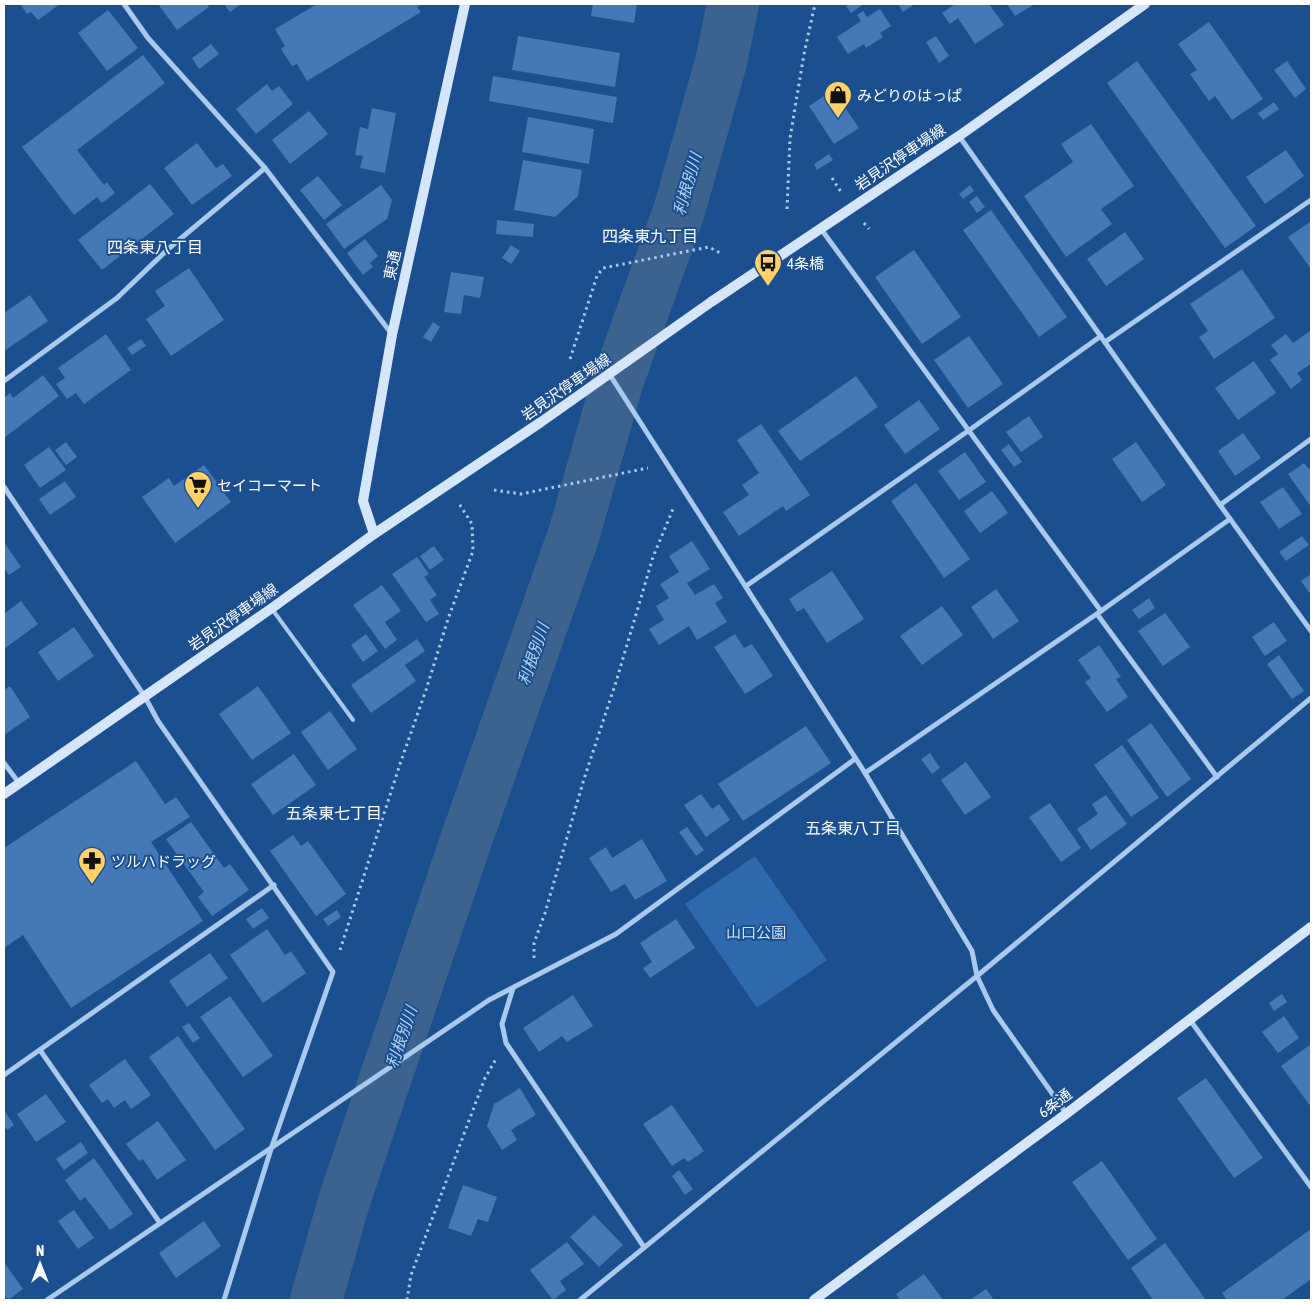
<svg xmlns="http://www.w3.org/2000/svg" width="1315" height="1304" viewBox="0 0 1315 1304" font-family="'Asap Condensed','Noto Sans JP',sans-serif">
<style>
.green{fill:#2e69ad}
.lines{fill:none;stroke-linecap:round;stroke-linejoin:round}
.river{stroke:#3c6290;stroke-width:52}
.building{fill:#4478b7}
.path{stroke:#a9c9ee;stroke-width:3;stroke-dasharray:2.5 4;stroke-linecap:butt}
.lane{stroke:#a9c9ee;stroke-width:4}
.street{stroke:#a9c9ee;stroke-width:5}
.secondary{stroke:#d6e6fa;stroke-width:10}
.labels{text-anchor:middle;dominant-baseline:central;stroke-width:4;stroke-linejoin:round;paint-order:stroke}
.poi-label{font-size:15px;fill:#fff;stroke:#1b4f8f;text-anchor:start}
.street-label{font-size:15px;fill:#fff;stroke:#1b4f8f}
.park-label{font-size:15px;fill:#cfe3fa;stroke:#1b4f8f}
.water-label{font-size:16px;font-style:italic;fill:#b5d3f5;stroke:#1b4f8f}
.neighbourhood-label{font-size:16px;fill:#fff;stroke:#1b4f8f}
</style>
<rect width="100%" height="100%" fill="#1b4f8f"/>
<!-- green -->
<path class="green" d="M755,856L827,960L757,1008L685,904Z"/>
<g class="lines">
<!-- river -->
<path class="river" d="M316,1300L345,1198L464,846L574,534L617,383L679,211L721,62L733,4"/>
</g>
<!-- building -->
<g class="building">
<path d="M20,4H60L38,20L31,12L27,14Z"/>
<path d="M158,4H207L209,7L177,30Z"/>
<path d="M224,4H241L230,12Z"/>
<path d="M317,4H422L417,7L421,12L307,81L297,64L292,66L281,49L285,46L275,29Z"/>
<path d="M593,4H637L634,23L591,16Z"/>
<path d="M849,4H864L851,13L846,6Z"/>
<path d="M898,4H915L903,12Z"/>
<path d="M955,4H989L1004,25L975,44L958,18L950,24L942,13Z"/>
<path d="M1007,4H1035L1015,16Z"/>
<path d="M880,9L891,26L880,33L883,37L866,48L864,44L848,54L837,37L861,21L857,15L863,11L867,17Z"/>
<path d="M108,10L138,48L107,71L78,33Z"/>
<path d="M1209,22L1263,99L1232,120L1215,96L1209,101L1190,74L1197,70L1178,44Z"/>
<path d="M518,36L620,53L615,87L512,70Z"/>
<path d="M936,36L949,56L939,63L926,42Z"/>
<path d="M211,44L219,54L199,69L192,58Z"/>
<path d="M143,55L165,83L77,150L104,185L107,182L115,193L102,203L97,197L74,215L22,147Z"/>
<path d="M1137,61L1256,226L1225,248L1107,83Z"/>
<path d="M1287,61L1306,89L1295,98L1274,70Z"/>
<path d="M493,76L617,97L613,123L489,101Z"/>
<path d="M267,84L272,91L279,86L293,104L256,134L236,109Z"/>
<path d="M833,90L859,128L834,144L809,106Z"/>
<path d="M1274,102L1279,109L1263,120L1258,113Z"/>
<path d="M372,108L396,113L385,173L360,168L363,156L355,155L360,127L368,129Z"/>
<path d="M309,111L328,134L290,164L272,140Z"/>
<path d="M528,117L594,129L589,164L522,152Z"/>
<path d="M1091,124L1134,186L1101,209L1112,224L1066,257L1024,196L1073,162L1061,144Z"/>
<path d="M197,143L216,168L223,164L232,176L192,205L164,168Z"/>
<path d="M1286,150L1304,176L1265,204L1246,177Z"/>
<path d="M829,154L833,160L817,170L814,164Z"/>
<path d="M523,160L582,170L578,196L555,217L514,210Z"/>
<path d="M318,176L342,205L324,220L300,190Z"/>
<path d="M150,184L174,214L102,270L78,240Z"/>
<path d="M381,185L392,200L387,219L344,249L326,224Z"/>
<path d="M970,185L974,191L963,199L959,194Z"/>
<path d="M977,196L985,207L977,213L969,202Z"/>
<path d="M991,210L1067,317L1039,337L963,230Z"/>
<path d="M497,220L534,224L533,237L496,234Z"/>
<path d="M1310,222L1311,224V269L1288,237Z"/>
<path d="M1125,232L1144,259L1106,286L1087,259Z"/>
<path d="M365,239L378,256L370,263L373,267L363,275L347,253Z"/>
<path d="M511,245L520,251L511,264L502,258Z"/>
<path d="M914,250L961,317L922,344L875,277Z"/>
<path d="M189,268L224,320L171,356L146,319L165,306L155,291Z"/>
<path d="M1242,269L1275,318L1214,359L1199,337L1208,331L1190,304Z"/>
<path d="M451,272L484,277L480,298L464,295L461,314L444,312Z"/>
<path d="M30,295L48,321L4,351V313Z"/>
<path d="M433,322L440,327L431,342L423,337Z"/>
<path d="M1310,331L1311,334V364L1297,373L1302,380L1291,389L1270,360L1278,354L1271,345L1286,334L1293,343Z"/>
<path d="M106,334L131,370L84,404L76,393L67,399L56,384L65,378L58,368Z"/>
<path d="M969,336L1003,384L968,408L934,360Z"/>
<path d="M141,339L146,346L132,355L127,348Z"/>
<path d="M1254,361L1276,393L1238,420L1215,388Z"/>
<path d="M43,375L59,396L4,438V398L10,393L13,398Z"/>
<path d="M856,376L878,407L800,461L778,431Z"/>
<path d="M919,400L940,429L905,454L884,425Z"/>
<path d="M1029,416L1043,437L1021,452L1006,432Z"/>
<path d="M761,424L810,495L786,511L783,506L739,536L723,512L749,495L742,485L759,473L737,440Z"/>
<path d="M1243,433L1261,458L1235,476L1218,451Z"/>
<path d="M66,442L77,457L66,465L55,450Z"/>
<path d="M1136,442L1166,485L1142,502L1112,459Z"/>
<path d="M1009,444L1022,462L1014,467L1001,450Z"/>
<path d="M49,447L66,470L40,488L24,465Z"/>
<path d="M965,452L986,482L959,500L938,471Z"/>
<path d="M1304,463L1309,469L1311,468V507L1288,474Z"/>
<path d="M204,465L231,502L175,543L142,497L169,478L174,486Z"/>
<path d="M65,481L76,497L50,515L39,499Z"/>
<path d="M916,483L970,559L944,578L891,501Z"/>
<path d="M1283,487L1302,514L1279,529L1260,502Z"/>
<path d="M992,491L1008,513L980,533L964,511Z"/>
<path d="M1302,536L1309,545L1286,561L1279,552Z"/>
<path d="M692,541L710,569L687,583L695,595L714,584L723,598L715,603L727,622L697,640L689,626L659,645L649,629L664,620L656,606L669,598L660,584L679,572L669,556Z"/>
<path d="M4,542L21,567L9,575L4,568Z"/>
<path d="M434,546L444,560L430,570L420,556Z"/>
<path d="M417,557L429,574L424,577L437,595L430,600L439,614L426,622L392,574Z"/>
<path d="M832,571L864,619L827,643L804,608L797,612L789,599Z"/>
<path d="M1311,574V595L1301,581Z"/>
<path d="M382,585L401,611L385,622L397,640L385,649L353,605Z"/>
<path d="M996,589L1019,621L993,639L971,607Z"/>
<path d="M1149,598L1155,608L1139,619L1132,610Z"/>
<path d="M21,601L38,624L4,649V614Z"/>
<path d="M942,606L963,635L922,665L900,636Z"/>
<path d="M1165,613L1190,647L1163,666L1138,631Z"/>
<path d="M1274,622L1287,641L1265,656L1252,637Z"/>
<path d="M74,627L94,656L58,681L38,652Z"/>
<path d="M366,634L378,651L363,662L351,645Z"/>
<path d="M735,634L744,648L752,644L773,676L745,694L714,647Z"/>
<path d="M417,639L425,651L405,665L416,681L371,713L351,685Z"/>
<path d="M1099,645L1121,677L1116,679L1128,697L1107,712L1085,682L1091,678L1078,660Z"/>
<path d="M1279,655L1304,691L1292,699L1267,664Z"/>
<path d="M10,686L30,717L4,735V690Z"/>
<path d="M258,686L291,733L252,760L219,714Z"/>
<path d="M330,711L357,749L328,770L301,732Z"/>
<path d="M1151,723L1191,779L1167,797L1127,740Z"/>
<path d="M806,726L831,763L743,821L718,784Z"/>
<path d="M1122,745L1159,798L1131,817L1094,765Z"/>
<path d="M930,753L940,768L932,774L921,759Z"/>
<path d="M294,754L316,785L273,815L251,784Z"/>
<path d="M136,761L165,804L176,797L190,817L151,842L203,921L71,1008L23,935L4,948V848Z"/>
<path d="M966,762L991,797L965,815L941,780Z"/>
<path d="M701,794L712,809L719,804L730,820L706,837L684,805Z"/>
<path d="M1106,795L1127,824L1091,850L1077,829L1098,814L1092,804Z"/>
<path d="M1050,803L1081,848L1061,862L1029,817Z"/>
<path d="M191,822L224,868L230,864L249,890L212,916L198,897L204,892L166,839Z"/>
<path d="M687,827L704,850L696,856L679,832Z"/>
<path d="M293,835L301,846L308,841L346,894L316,916L270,851Z"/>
<path d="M642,839L667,881L635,900L625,884L611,892L589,858L606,847L612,858Z"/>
<path d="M262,908L269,918L253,929L246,919Z"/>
<path d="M337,910L341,917L328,926L323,919Z"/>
<path d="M676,919L695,948L650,978L643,968L652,962L640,943Z"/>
<path d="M267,929L285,955L291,951L306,973L263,1003L230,955Z"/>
<path d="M210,953L228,978L187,1007L169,981Z"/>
<path d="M1282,994L1287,1002L1274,1011L1269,1003Z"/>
<path d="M573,995L593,1026L567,1042L562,1036L539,1052L523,1028Z"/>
<path d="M230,996L273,1056L243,1077L200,1017Z"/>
<path d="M1284,1016L1299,1038L1278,1053L1262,1032Z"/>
<path d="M189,1023L200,1038L193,1043L182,1027Z"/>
<path d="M178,1036L245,1129L215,1150L149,1057Z"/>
<path d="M1311,1044V1107L1281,1066Z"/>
<path d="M125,1059L151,1095L131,1109L125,1100L114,1108L108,1099L102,1103L89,1085Z"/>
<path d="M1206,1078L1263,1158L1234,1178L1177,1098Z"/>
<path d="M520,1088L536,1115L511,1130L517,1140L502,1150L487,1126L494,1104Z"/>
<path d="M46,1094L66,1122L36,1142L17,1114Z"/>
<path d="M672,1105L704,1151L688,1162L684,1158L672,1166L643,1124Z"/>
<path d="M4,1110L14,1125L7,1130L4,1126Z"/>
<path d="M158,1121L186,1160L157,1180L143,1159L139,1161L126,1144Z"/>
<path d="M81,1142L88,1153L64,1170L56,1159Z"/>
<path d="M94,1158L133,1214L110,1230L85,1197L80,1201L65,1180Z"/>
<path d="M1102,1161L1157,1239L1128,1260L1072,1182Z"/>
<path d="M679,1170L693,1189L685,1195L672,1176Z"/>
<path d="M463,1185L497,1197L488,1222L478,1219L471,1236L448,1228Z"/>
<path d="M74,1210L94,1238L78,1249L58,1221Z"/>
<path d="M594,1215L623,1245L599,1267L570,1237Z"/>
<path d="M204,1221L221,1246L176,1278L159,1253Z"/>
<path d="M1311,1229V1279L1282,1300H1227L1222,1293Z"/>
<path d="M567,1242L584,1264L560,1281L566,1290L553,1300L530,1270Z"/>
<path d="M1165,1243L1206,1300H1153L1131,1268Z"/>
<path d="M4,1262L23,1289L8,1300L4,1294Z"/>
<path d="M924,1274L943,1300H900L896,1294Z"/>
<path d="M986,1289L994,1300H970Z"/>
</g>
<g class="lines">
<!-- path -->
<g class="path">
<path d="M832,178L841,192"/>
<path d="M787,209L790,138L804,54L815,4"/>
<path d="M864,223L869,229"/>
<path d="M570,359L597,276L603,268L709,247L722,254"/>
<path d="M494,490L521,494L648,468"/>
<path d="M340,950L400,764L426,690L448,619L473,551L472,524L458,502"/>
<path d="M534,958V943L545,913L584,779L616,682L653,557L673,509"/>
<path d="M407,1300L411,1275L485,1078L496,1059"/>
</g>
<!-- lane -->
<path class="lane" d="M272,609L353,720"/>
<!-- street -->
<g class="street">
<path d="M124,4L148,38L265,168L391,333"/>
<path d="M959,136L1220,505L1311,631"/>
<path d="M821,229L1101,611"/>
<path d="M1105,342L1311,200"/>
<path d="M610,375L865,773L972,951L977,976L993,1010L1066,1113"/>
<path d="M4,381L117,298L167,250L265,168"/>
<path d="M4,487L145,697L158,721L333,972L271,1149L224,1300"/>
<path d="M1220,505L1311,439"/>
<path d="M746,586L968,431L1101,336"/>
<path d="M1097,614L1217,777"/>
<path d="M4,763L19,783"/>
<path d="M865,773L1101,611L1230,519"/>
<path d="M513,988L502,1024L506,1043L644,1247"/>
<path d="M1190,1020L1311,1187"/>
<path d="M40,1050L160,1223"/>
<path d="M4,1075L274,885"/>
<path d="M47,1300L489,1000L616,934L855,759"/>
<path d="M580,1300L977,976L1311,698"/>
</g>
<!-- secondary -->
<g class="secondary">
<path d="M374,534L363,501L392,335L465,4"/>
<path d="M4,794L272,608L374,534L541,422L711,302L959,136L1145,4"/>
<path d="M814,1300L1066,1114L1311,927"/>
</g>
</g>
<!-- icons -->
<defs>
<symbol id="shop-pin" viewBox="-11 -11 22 30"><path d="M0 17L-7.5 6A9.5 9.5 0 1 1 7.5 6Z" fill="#ffd166" stroke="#1b4f8f"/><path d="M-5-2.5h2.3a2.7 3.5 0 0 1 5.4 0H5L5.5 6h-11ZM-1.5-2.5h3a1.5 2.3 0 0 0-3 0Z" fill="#111"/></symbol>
<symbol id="bus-pin" viewBox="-11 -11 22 30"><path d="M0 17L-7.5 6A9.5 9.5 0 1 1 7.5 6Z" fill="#ffd166" stroke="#1b4f8f"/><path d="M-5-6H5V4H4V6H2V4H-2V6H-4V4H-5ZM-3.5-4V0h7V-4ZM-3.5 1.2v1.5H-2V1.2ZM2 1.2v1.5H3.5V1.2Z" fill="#111"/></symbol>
<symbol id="supermarket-pin" viewBox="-11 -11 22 30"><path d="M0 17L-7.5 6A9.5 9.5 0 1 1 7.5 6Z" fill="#ffd166" stroke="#1b4f8f"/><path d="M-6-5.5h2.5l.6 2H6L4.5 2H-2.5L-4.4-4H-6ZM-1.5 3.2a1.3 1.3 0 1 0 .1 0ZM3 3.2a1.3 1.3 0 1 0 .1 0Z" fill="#111"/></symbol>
<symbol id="pharmacy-pin" viewBox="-11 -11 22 30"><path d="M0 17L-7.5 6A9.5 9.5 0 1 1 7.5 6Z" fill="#ffd166" stroke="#1b4f8f"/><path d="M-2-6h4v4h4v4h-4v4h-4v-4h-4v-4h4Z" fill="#111"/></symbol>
</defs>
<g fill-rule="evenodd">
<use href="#shop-pin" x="822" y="79" width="32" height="43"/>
<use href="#bus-pin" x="752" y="247" width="32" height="43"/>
<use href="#supermarket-pin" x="182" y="469" width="32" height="43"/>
<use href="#pharmacy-pin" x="76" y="845" width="32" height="43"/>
</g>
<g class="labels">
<!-- poi labels -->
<g class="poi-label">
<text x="857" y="95">みどりのはっぱ</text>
<text x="787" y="263">4条橋</text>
<text x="217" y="485">セイコーマート</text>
<text x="111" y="861">ツルハドラッグ</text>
</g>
<!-- street labels -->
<g class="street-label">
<text transform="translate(900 157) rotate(-34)">岩見沢停車場線</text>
<text transform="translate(392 265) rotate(-78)">東通</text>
<text transform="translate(566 387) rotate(-35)">岩見沢停車場線</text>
<text transform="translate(233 617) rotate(-35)">岩見沢停車場線</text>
<text transform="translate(1055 1103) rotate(-37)">6条通</text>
</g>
<!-- park labels -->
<g class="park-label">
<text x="756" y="932">山口公園</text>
</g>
<!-- water labels -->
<g class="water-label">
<text transform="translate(687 184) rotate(-74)">利根別川</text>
<text transform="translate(533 654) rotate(-71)">利根別川</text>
<text transform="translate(401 1037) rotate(-71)">利根別川</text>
</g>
<!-- neighbourhood labels -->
<g class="neighbourhood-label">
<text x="650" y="236">四条東九丁目</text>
<text x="155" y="247">四条東八丁目</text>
<text x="334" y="813">五条東七丁目</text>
<text x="853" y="828">五条東八丁目</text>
</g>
</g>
<!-- border -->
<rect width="1315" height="1304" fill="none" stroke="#ffffff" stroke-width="10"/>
<!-- north arrow -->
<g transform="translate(40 1264)" stroke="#1b4f8f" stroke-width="4" paint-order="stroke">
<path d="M0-4L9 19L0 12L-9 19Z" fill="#ffffff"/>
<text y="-8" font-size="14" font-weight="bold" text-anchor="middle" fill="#ffffff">N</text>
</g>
</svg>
